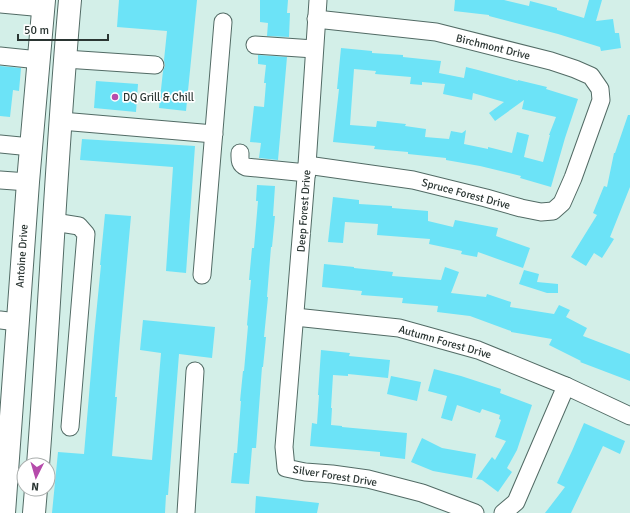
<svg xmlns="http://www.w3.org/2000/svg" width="630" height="513" viewBox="0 0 630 513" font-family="Signika,sans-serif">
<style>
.building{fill:#6ce3f7;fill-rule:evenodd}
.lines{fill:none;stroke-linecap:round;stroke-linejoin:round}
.minor-casing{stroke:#526b65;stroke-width:19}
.major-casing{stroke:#526b65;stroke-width:24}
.minor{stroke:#fff;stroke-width:17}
.major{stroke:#fff;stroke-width:22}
.poi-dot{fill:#b64bab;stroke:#fff;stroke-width:1.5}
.labels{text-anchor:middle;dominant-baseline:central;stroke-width:3.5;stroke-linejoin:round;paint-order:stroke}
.street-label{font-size:11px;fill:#2a3532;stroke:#fff}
.poi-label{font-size:11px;fill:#2a3532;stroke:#fff;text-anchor:start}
</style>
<rect width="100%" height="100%" fill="#d3efe8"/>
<!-- building -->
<g class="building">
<path d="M119,0H197L186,111L159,108L163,71L165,66L164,60L167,31L117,27Z"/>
<path d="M260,0H288L287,13H290L289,37L267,36L268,23L260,22Z"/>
<path d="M455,0H504L529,6L530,1L557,8V10L584,18L589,0H602L596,21L613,19L615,33H619L621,48L601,51L600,47L558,34L489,16V15L454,11Z"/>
<path d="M341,48L372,51V53L403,55V57L441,61L439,73L464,78L466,67L478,70L518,81V80L547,87L546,89L578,99L565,138L551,187L520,178L521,176L480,166L446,160V158L408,154V152L374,149L375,146L333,142L339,89H337ZM354,69L376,71L375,74L411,77L410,84L422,85V82L445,84L443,94L472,100L473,93L504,102L489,113L495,121L524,100L522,109L556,117L549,135H550L543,162L524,157L529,135L517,132L512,153L488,147V149L464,144L466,130L462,133L451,131L449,139L425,137L426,129L405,126L406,124L377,121L376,127L350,125Z"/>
<path d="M258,55L287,57L278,160L259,158L261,143L250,142L254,106L264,107L266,83H264L266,65L258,64Z"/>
<path d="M0,66L21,68L19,91L13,90L10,117L0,116Z"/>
<path d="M96,81L138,84L136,112L94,108Z"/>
<path d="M628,115H630V187L610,237L614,239L602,258L594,253L586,266L571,257L597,215L593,213L604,186L607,187L614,153H615Z"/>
<path d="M82,139L195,146L186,273L166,271L173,167L80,160Z"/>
<path d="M257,185L275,186L273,216H275L272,247H271L267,297H268L264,337H266L263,367H262L256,448H252L249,484L231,483L234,453H237L241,401H240L243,371H244L248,326L247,325L251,280H249L252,248H254L258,201H256Z"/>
<path d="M333,197L359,200V204L392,206V208L428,211V221L453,227L455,220L498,228L496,236L530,248L523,268L478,252L477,257L461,254L462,251L429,244L430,239L377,235L378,224L345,222L343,243L328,242Z"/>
<path d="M105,214L131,216L120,338L115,397H117L112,456L152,460L161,353L140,350L143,320L215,327L212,358L179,354L168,495H166L165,513H52L58,452L84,454L94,336L101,265H100Z"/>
<path d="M324,264L354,267V268L393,272L392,276L441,280L445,267L459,272L451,293L486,297L487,294L511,302L510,307L554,314L559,305L570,310L566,317L587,328L583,336L630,354V381L580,362L581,361L549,345L552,339L511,332V331L470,316L437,312L438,306L402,303L403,298L361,295L362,291L322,287Z"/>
<path d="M524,270L539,274L537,282L558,284V293H547L519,284Z"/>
<path d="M321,350L350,353L349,356L390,360L388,378L348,374V376L333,375L331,408H332L331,425L342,426V427L407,433L405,459L380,456V452L310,446L312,423L317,424L319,395H318Z"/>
<path d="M434,369L461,376L501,389L500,393L532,405L517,450L507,468L512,472L498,492L482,480L476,479L492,457L495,460L506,441L495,437L501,420L499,419L500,415L482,409L480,413L457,405L452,421L441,418L447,396L428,391Z"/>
<path d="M391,376L421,382L417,401L387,394Z"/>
<path d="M584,423L625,441L620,454L603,446L571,513H545L565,487L557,483L572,451Z"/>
<path d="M422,438L442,448L476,454L472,478L433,471L411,462Z"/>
<path d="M256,496L319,503L317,513H255Z"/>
</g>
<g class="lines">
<defs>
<g id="minor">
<path d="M318,0L307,165L284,447L286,468L305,472L332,474L368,479L422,493L475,513"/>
<path d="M0,4L44,8"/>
<path d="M255,45L314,49"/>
<path d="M0,56L39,60"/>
<path d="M65,59L155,65"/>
<path d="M61,121L214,134"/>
<path d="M0,144L31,147"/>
<path d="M240,153C240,159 239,164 246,167L307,173"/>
<path d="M307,165L413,180L486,198L521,208L541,212L553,211L562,203L573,178L601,100L600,89L591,76L575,69L551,61L436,32L316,19"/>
<path d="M0,180L28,182"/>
<path d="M54,222L79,226L86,234L70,427"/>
<path d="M202,275L223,22"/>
<path d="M295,317L399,328L478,350L566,386L630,416"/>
<path d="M0,320L17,322"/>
<path d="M186,513L195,371"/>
<path d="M503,513L516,502L566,386"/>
</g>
<g id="major">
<path d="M38,465C50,310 56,155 70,0"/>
<path d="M4,513L28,182L44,0"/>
<path d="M34,513L36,489"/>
</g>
</defs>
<!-- minor casing -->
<use href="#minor" class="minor-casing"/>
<!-- major casing -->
<use href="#major" class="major-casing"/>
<!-- minor -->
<use href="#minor" class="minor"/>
<!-- major -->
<use href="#major" class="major"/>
</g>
<!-- markers -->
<circle class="poi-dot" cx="115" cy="97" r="4"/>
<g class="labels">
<!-- street labels -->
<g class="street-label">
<text transform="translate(493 47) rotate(14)">Birchmont Drive</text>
<text transform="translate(466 194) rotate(15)">Spruce Forest Drive</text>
<text transform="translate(304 211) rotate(-86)">Deep Forest Drive</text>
<text transform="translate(22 256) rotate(-86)">Antoine Drive</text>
<text transform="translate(445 342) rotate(16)">Autumn Forest Drive</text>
<text transform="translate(335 476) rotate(9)">Silver Forest Drive</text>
</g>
<!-- poi labels -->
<g class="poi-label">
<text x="123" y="97">DQ Grill &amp; Chill</text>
</g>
</g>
<!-- north arrow -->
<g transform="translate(36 477) rotate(185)"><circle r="19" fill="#ffffff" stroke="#aaaead"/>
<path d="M0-3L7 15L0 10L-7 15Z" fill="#b64bab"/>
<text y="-6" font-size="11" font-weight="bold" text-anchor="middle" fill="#2a3532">N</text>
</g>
<!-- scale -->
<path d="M18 34v6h90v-6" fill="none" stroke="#2a3532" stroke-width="2"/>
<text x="24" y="34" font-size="12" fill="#2a3532" stroke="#ffffff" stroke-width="3" paint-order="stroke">50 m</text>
</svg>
